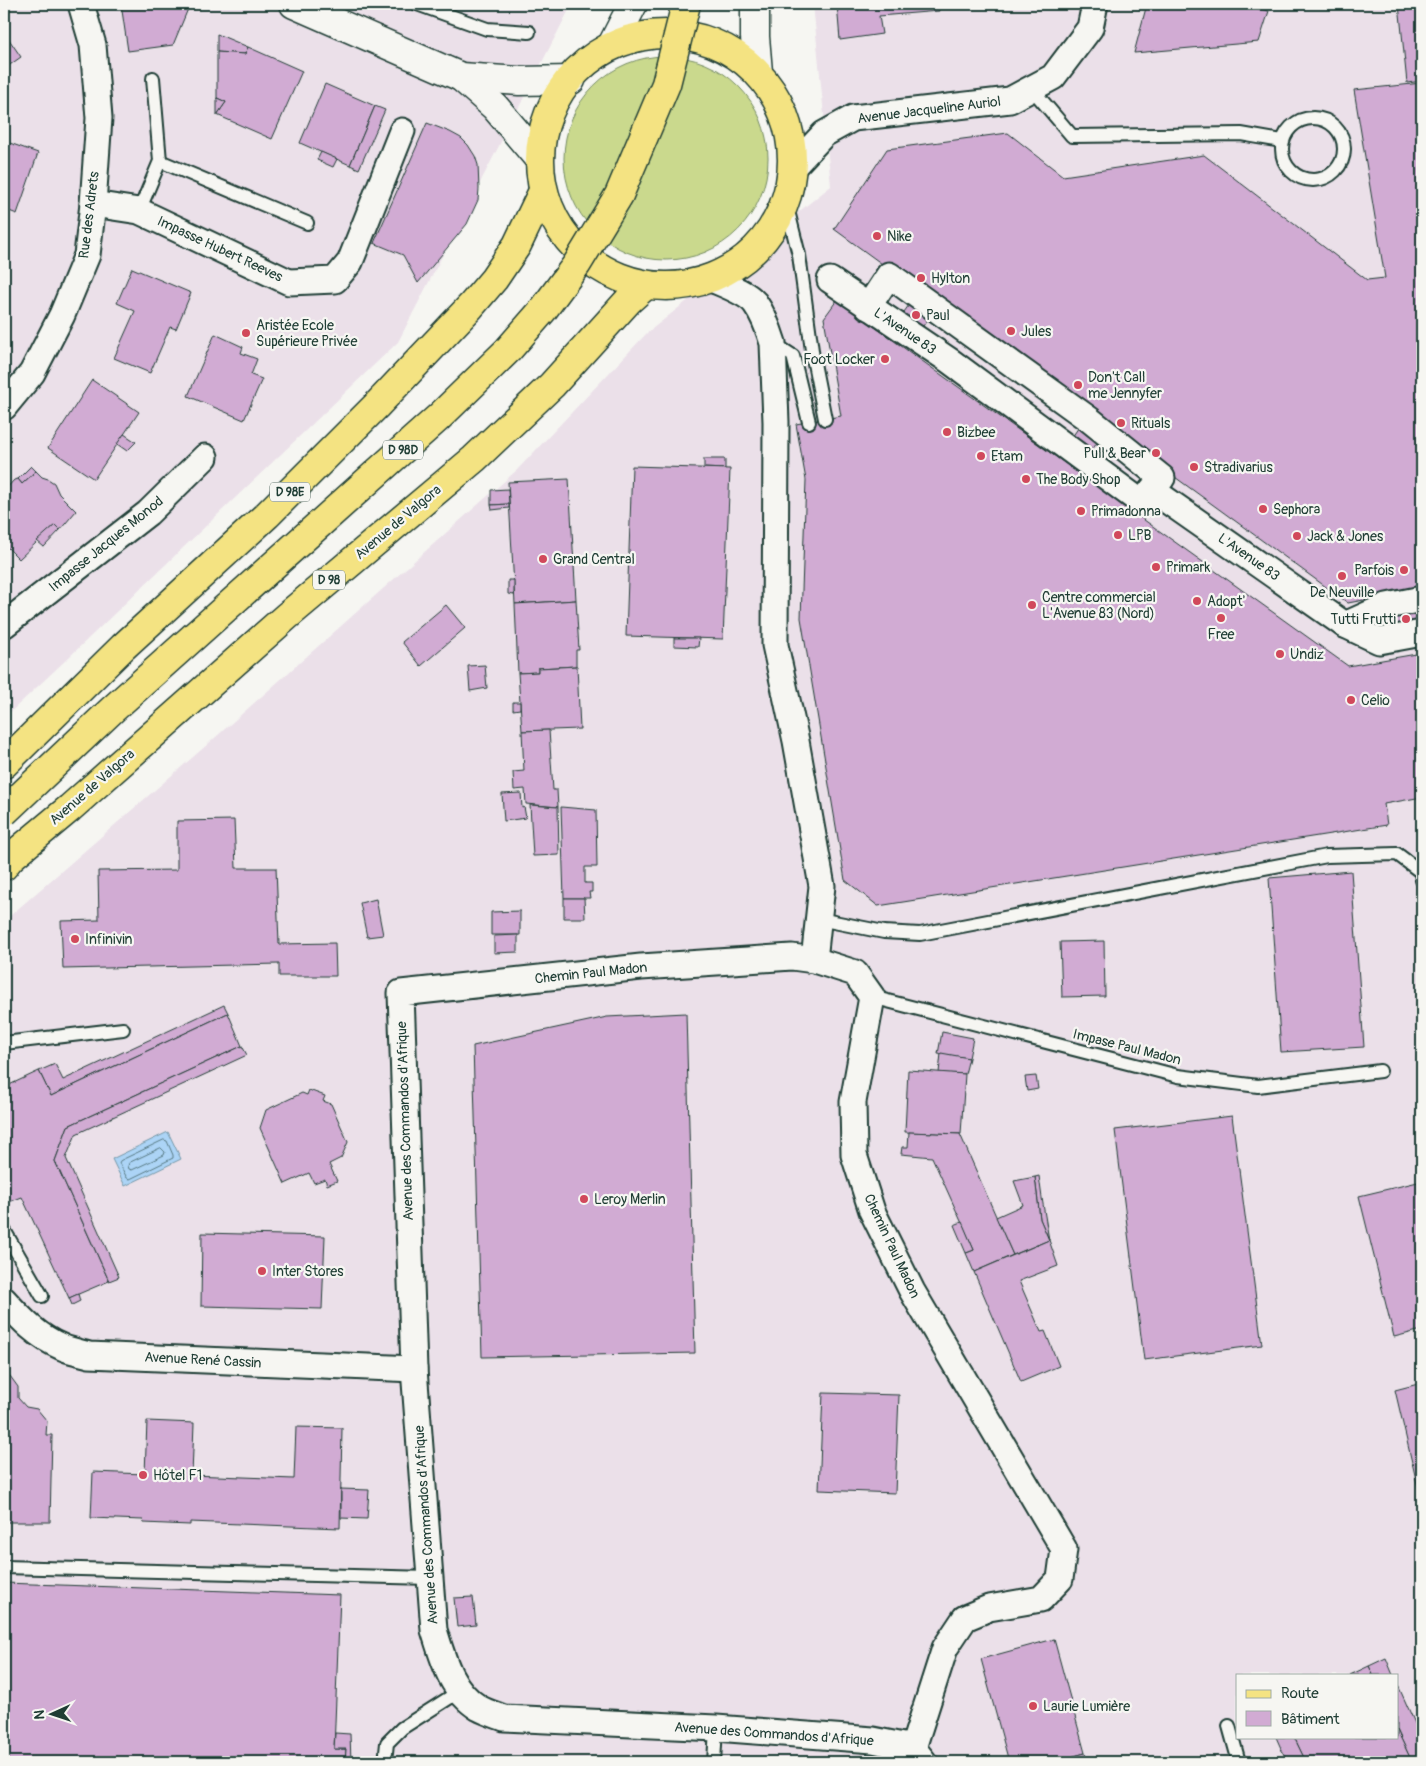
<svg xmlns="http://www.w3.org/2000/svg" width="1426" height="1766" viewBox="0 0 1426 1766" font-family="Pangolin,sans-serif">
<style>
.built{fill:#ebe0e9;fill-rule:evenodd}
.green{fill:#cad98d;stroke:#748b60}
.water{fill:#acd4f6;stroke:#7498a8}
.lines{fill:none;stroke-linecap:round;stroke-linejoin:round}
.shore{stroke:#577982;stroke-width:1}
.building{fill:#d1abd3;stroke:#1f3d34}
.lane-casing{stroke:#1f3d34;stroke-width:16}
.street-casing{stroke:#1f3d34;stroke-width:29}
.secondary-casing{stroke:#1f3d34;stroke-width:31}
.primary-casing{stroke:#1f3d34;stroke-width:31}
.highway-casing{stroke:#1f3d34;stroke-width:31}
.lane{stroke:#f6f6f2;stroke-width:12}
.street{stroke:#f6f6f2;stroke-width:25}
.secondary{stroke:#f6f6f2;stroke-width:28}
.primary{stroke:#f4e382;stroke-width:28}
.highway{stroke:#f4e382;stroke-width:28}
.primary-bridge-casing{stroke:#1f3d34;stroke-width:31;stroke-linecap:butt}
.primary-bridge{stroke:#f4e382;stroke-width:28}
.poi-dot{fill:#d1495b;stroke:#f6f6f2;stroke-width:2}
.labels{text-anchor:middle;dominant-baseline:central;stroke-width:4.5;stroke-linejoin:round;paint-order:stroke}
.shield{fill:#f6f6f2;stroke:#60746d;stroke-width:1}
.shield-label{font-size:12px;font-weight:bold;fill:#1f3d34}
.street-label{font-size:14px;fill:#1f3d34;stroke:#f6f6f2}
.poi-label{font-size:14px;fill:#1f3d34;stroke:#f6f6f2;text-anchor:start}
</style>
<rect width="100%" height="100%" fill="#f6f6f2"/>
<filter id="ink" filterUnits="userSpaceOnUse"><feTurbulence type="fractalNoise" baseFrequency=".02" numOctaves="2"/><feDisplacementMap in="SourceGraphic" scale="10" xChannelSelector="R" yChannelSelector="G"/><feConvolveMatrix kernelMatrix="1 2 1 2 8 2 1 2 1" color-interpolation-filters="sRGB"/></filter>
<g filter="url(#ink)">
<!-- built -->
<g class="built">
<path d="M4,4H572L398,342L68,658L4,718Z"/>
<path d="M813,4H1422V1762H4V921L208,744L517,470L647,333L831,186ZM1237,1675H1397V1737H1237Z"/>
</g>
<!-- green -->
<circle class="green" cx="666" cy="158" r="102"/>
<!-- water -->
<path class="water" d="M168,1132L181,1159L125,1186L112,1159Z"/>
<g class="lines">
<!-- shore -->
<g class="shore">
<path d="M164,1140L167,1141L173,1155V1158L130,1179L127,1178L119,1163L120,1161Z"/>
<path d="M161,1148L165,1152L164,1155L132,1170L129,1169L128,1166L129,1163Z"/>
</g>
</g>
<!-- building -->
<g class="building">
<path d="M121,4H190L173,45L128,51Z"/>
<path d="M837,4H938L939,11L879,16L882,34L840,40Z"/>
<path d="M1147,4H1236L1269,11L1259,42L1134,53Z"/>
<path d="M1399,4H1422V81L1407,83Z"/>
<path d="M4,32L21,57L4,69Z"/>
<path d="M217,34L248,47L245,54L217,52Z"/>
<path d="M248,47L302,71L272,139L217,115L226,102L217,98V52L245,54Z"/>
<path d="M1422,83V589L1348,603L834,229L887,149L1008,133L1063,176L1204,155L1367,280L1385,278L1354,90Z"/>
<path d="M325,84L375,106L350,165L300,143Z"/>
<path d="M217,98L226,102L217,115Z"/>
<path d="M375,106L385,110L359,169L350,165Z"/>
<path d="M427,123L450,132L461,138L468,145L475,156L478,165L479,189L478,200L467,224L418,283L403,255L374,243Z"/>
<path d="M4,141L38,153L17,214L4,209Z"/>
<path d="M321,152L337,159L333,167L317,160Z"/>
<path d="M132,268L191,293L176,329L170,327L150,373L114,358L135,311L117,303Z"/>
<path d="M914,298L933,312L918,333L899,319Z"/>
<path d="M837,300L1348,666L1422,653V797L1384,804L1387,825L878,906L845,880L801,618L806,480L796,424L841,416L824,318Z"/>
<path d="M215,334L243,347L241,353L257,359L251,375L262,379L244,420L188,396Z"/>
<path d="M92,380L139,412L94,479L48,448Z"/>
<path d="M1083,421L1103,434L1090,453L1070,440Z"/>
<path d="M124,434L136,442L127,451L117,444Z"/>
<path d="M704,459H725V469L704,468Z"/>
<path d="M31,466L36,471L22,484L18,479Z"/>
<path d="M632,466L730,469L723,639L626,636Z"/>
<path d="M36,471L42,477L48,479L54,483L59,494L76,511L60,530L55,525L19,559L4,544V491L14,480L18,479L22,484Z"/>
<path d="M569,479L576,600L515,604L508,482Z"/>
<path d="M508,489L509,504L491,505V490Z"/>
<path d="M509,504V508L492,510L491,505Z"/>
<path d="M55,525L60,530L44,547L37,541Z"/>
<path d="M508,580H514V595L508,594Z"/>
<path d="M576,600L579,650H576V666L538,668V672L518,673L515,604Z"/>
<path d="M446,605L465,628L421,666L402,642Z"/>
<path d="M1416,607L1420,630L1397,634L1393,612Z"/>
<path d="M674,638H699L698,647L674,646Z"/>
<path d="M485,665L487,688L470,691L468,666Z"/>
<path d="M577,666L580,729L522,731L518,673L538,672V668Z"/>
<path d="M513,702H520V709L513,710Z"/>
<path d="M549,730L553,790H557L558,807L526,804L525,789L514,790L513,772L524,771L522,731Z"/>
<path d="M521,793L522,808L524,807L526,818L504,821L502,794Z"/>
<path d="M530,805L558,807L559,855L533,856Z"/>
<path d="M561,807L596,810L597,867H585V883H592V892H589L590,898H564Z"/>
<path d="M234,820L236,868H276L279,944L335,943L336,976H279V964L63,969L61,921L99,920L98,871L177,870V821Z"/>
<path d="M1351,871L1364,1047L1281,1052L1269,878Z"/>
<path d="M564,898H584L585,918H564Z"/>
<path d="M376,899L383,935L367,937L360,903Z"/>
<path d="M520,911V935H491V912Z"/>
<path d="M518,935V952L494,953V936Z"/>
<path d="M1104,941L1105,996L1062,997L1060,942Z"/>
<path d="M224,1005L228,1013L51,1096L39,1071L55,1064L63,1080Z"/>
<path d="M228,1013L242,1046L68,1126L55,1161L109,1281L69,1298L22,1197L4,1204V1091L7,1086L39,1071L51,1096Z"/>
<path d="M686,1013L695,1353L482,1357L473,1046L607,1017Z"/>
<path d="M942,1032L973,1038L969,1058L938,1054Z"/>
<path d="M242,1046L247,1055L76,1134L66,1158L119,1277L109,1281L55,1161L68,1126Z"/>
<path d="M941,1053L969,1058L965,1074L939,1073Z"/>
<path d="M908,1070L965,1074L961,1134L905,1132Z"/>
<path d="M1036,1076L1038,1089L1027,1091L1025,1077Z"/>
<path d="M309,1090L325,1096L323,1101L331,1104L348,1142L341,1158L329,1164L337,1181L327,1185L325,1179L314,1183L309,1173L285,1184L260,1128L266,1110L302,1093L307,1095Z"/>
<path d="M1232,1116L1262,1345L1144,1360L1115,1130Z"/>
<path d="M909,1132L960,1134L1013,1255L974,1272L966,1253L974,1250L932,1157L901,1154L902,1147H908Z"/>
<path d="M1039,1176L1042,1198L1049,1240L1040,1219L1035,1177Z"/>
<path d="M1035,1177L1040,1219L1049,1240L1013,1255L996,1217L1023,1205L1014,1181Z"/>
<path d="M1422,1181V1330L1394,1337L1359,1196Z"/>
<path d="M962,1222L974,1250L966,1253L954,1225Z"/>
<path d="M202,1233L325,1236L322,1309L201,1306Z"/>
<path d="M1049,1240L1058,1266L1019,1281L1041,1332L1045,1331L1059,1366L1021,1382L974,1272Z"/>
<path d="M78,1294L80,1301L72,1305L69,1298Z"/>
<path d="M4,1374L10,1376L18,1387V1398L26,1407L37,1409L47,1421L46,1435H52L50,1522H4Z"/>
<path d="M1422,1383V1505L1395,1390Z"/>
<path d="M823,1393L899,1395L895,1493L819,1490Z"/>
<path d="M147,1421L194,1423L192,1475L294,1479L296,1427L342,1428L340,1528L190,1522V1525L144,1523L143,1520L91,1518L93,1472L145,1474Z"/>
<path d="M341,1489L369,1490L367,1519L341,1518Z"/>
<path d="M4,1583L340,1595L334,1749H346L345,1762H4Z"/>
<path d="M473,1597L476,1625L457,1627L454,1598Z"/>
<path d="M1054,1639L1085,1753L1053,1762H1009L981,1659Z"/>
<path d="M1386,1658L1393,1675H1373L1369,1666Z"/>
<path d="M1369,1666L1373,1675H1350Z"/>
<path d="M1397,1683L1422,1739V1762H1412L1397,1730Z"/>
<path d="M1397,1730L1412,1762H1306L1294,1737H1397Z"/>
<path d="M335,1733L350,1734L351,1762H345L346,1749H334Z"/>
<path d="M1276,1737H1294L1306,1762H1287Z"/>
<path d="M1085,1753L1087,1762H1053Z"/>
</g>
<g class="lines">
<defs>
<g id="lane">
<path d="M417,4L487,29L529,32"/>
<path d="M1032,89L1072,136L1241,134L1282,141"/>
<circle cx="1313" cy="149" r="31"/>
<path d="M160,161L307,223"/>
<path d="M785,199L799,255L813,358L825,419"/>
<path d="M139,211L160,161L153,78"/>
<path d="M773,343L793,356L809,422"/>
<path d="M819,919L884,932L920,934L1327,856L1397,854L1421,872L1422,880"/>
<path d="M872,997L1178,1076L1258,1086L1380,1071"/>
<path d="M4,1043L123,1029"/>
<path d="M4,1230L42,1296"/>
<path d="M4,1567L430,1578"/>
<path d="M1229,1726L1239,1762"/>
<path d="M385,1762L387,1743L402,1728L460,1691"/>
<path d="M714,1762L716,1728"/>
</g>
<g id="street">
<path d="M792,168L824,134L853,118L1010,100L1053,77L1090,28L1095,4"/>
<path d="M93,204L139,211L289,282L335,280L350,262L402,131"/>
<path d="M709,278C722,284 746,292 755,303C763,314 769,330 773,343L776,422L775,645L796,741L822,886L814,960"/>
<path d="M830,280L950,361L1142,503L1152,490L1345,625L1387,606L1422,599"/>
<path d="M868,307L889,275L1090,420L1162,478L1152,490"/>
<path d="M4,407L32,373L62,315L87,255L93,204L99,118L93,45L81,4"/>
<path d="M4,625L148,513L205,457"/>
<path d="M1345,625L1379,641L1422,633"/>
<path d="M4,1300C21,1319 38,1337 62,1347C70,1351 80,1352 89,1355L414,1369"/>
<path d="M913,1748L945,1648L965,1618L989,1608L1041,1599L1060,1579L1064,1549L912,1291L872,1211L854,1155L853,1102L872,997L855,973L814,960L792,957L641,967L401,993L414,1369L434,1630C443,1659 451,1691 479,1708C486,1712 496,1715 504,1718L716,1728L873,1740L913,1748L924,1762"/>
</g>
<g id="secondary">
<path d="M294,4L461,77L519,81L571,80"/>
<path d="M755,4V37L758,72"/>
<path d="M612,45L633,4"/>
<path d="M461,77L495,107L539,159"/>
</g>
<g id="primary">
<circle cx="666" cy="160" r="126"/>
<path d="M4,764L123,647L267,515L376,406L471,306L494,279L517,245L542,193"/>
<path d="M4,866L10,858L70,808L287,616L474,459L552,385L628,301L646,285"/>
</g>
<path id="highway" d="M4,863L10,858"/>
</defs>
<!-- lane casing -->
<use href="#lane" class="lane-casing"/>
<!-- street casing -->
<use href="#street" class="street-casing"/>
<!-- secondary casing -->
<use href="#secondary" class="secondary-casing"/>
<!-- primary casing -->
<use href="#primary" class="primary-casing"/>
<!-- highway casing -->
<use href="#highway" class="highway-casing"/>
<!-- lane -->
<use href="#lane" class="lane"/>
<!-- street -->
<use href="#street" class="street"/>
<!-- secondary -->
<use href="#secondary" class="secondary"/>
<!-- primary -->
<use href="#primary" class="primary"/>
<!-- highway -->
<use href="#highway" class="highway"/>
<defs>
<path id="primary-bridge" d="M4,812L113,709L439,417L508,350L543,310L577,264L619,195L666,84L686,4"/>
</defs>
<!-- primary-bridge casing -->
<use href="#primary-bridge" class="primary-bridge-casing"/>
<!-- primary-bridge -->
<use href="#primary-bridge" class="primary-bridge"/>
</g>
</g>
<!-- markers -->
<g class="poi-dot">
<circle cx="877" cy="236" r="5"/>
<circle cx="921" cy="278" r="5"/>
<circle cx="916" cy="315" r="5"/>
<circle cx="1011" cy="331" r="5"/>
<circle cx="246" cy="333" r="5"/>
<circle cx="885" cy="359" r="5"/>
<circle cx="1078" cy="385" r="5"/>
<circle cx="1121" cy="423" r="5"/>
<circle cx="947" cy="432" r="5"/>
<circle cx="1156" cy="453" r="5"/>
<circle cx="981" cy="456" r="5"/>
<circle cx="1194" cy="467" r="5"/>
<circle cx="1026" cy="479" r="5"/>
<circle cx="1263" cy="509" r="5"/>
<circle cx="1081" cy="511" r="5"/>
<circle cx="1118" cy="535" r="5"/>
<circle cx="1297" cy="536" r="5"/>
<circle cx="543" cy="559" r="5"/>
<circle cx="1156" cy="567" r="5"/>
<circle cx="1404" cy="570" r="5"/>
<circle cx="1342" cy="576" r="5"/>
<circle cx="1197" cy="601" r="5"/>
<circle cx="1032" cy="605" r="5"/>
<circle cx="1221" cy="618" r="5"/>
<circle cx="1406" cy="619" r="5"/>
<circle cx="1280" cy="654" r="5"/>
<circle cx="1351" cy="700" r="5"/>
<circle cx="75" cy="939" r="5"/>
<circle cx="584" cy="1199" r="5"/>
<circle cx="262" cy="1271" r="5"/>
<circle cx="143" cy="1475" r="5"/>
<circle cx="1033" cy="1706" r="5"/>
</g>
<g class="labels">
<!-- shield labels -->
<g class="shield">
<rect x="383" y="440.5" width="40" height="19" rx="4"/>
<rect x="270" y="482.5" width="40" height="19" rx="4"/>
<rect x="313" y="570.5" width="32" height="19" rx="4"/>
</g>
<g class="shield-label">
<text x="403" y="450">D 98D</text>
<text x="290" y="492">D 98E</text>
<text x="329" y="580">D 98</text>
</g>
<!-- street labels -->
<g class="street-label">
<text transform="translate(929 110) rotate(-7)">Avenue Jacqueline Auriol</text>
<text transform="translate(89 215) rotate(-83)">Rue des Adrets</text>
<text transform="translate(220 249) rotate(25)">Impasse Hubert Reeves</text>
<text transform="translate(905 331) rotate(34)">L'Avenue 83</text>
<text transform="translate(398 522) rotate(-40)">Avenue de Valgora</text>
<text transform="translate(106 544) rotate(-39)">Impasse Jacques Monod</text>
<text transform="translate(1249 557) rotate(35)">L'Avenue 83</text>
<text transform="translate(92 787) rotate(-41)">Avenue de Valgora</text>
<text transform="translate(591 973) rotate(-6)">Chemin Paul Madon</text>
<text transform="translate(1127 1047) rotate(14)">Impase Paul Madon</text>
<text transform="translate(405 1121) rotate(-92)">Avenue des Commandos d'Afrique</text>
<text transform="translate(892 1246) rotate(65)">Chemin Paul Madon</text>
<text transform="translate(203 1360) rotate(3)">Avenue René Cassin</text>
<text transform="translate(426 1525) rotate(-94)">Avenue des Commandos d'Afrique</text>
<text transform="translate(774 1734) rotate(4)">Avenue des Commandos d'Afrique</text>
</g>
<!-- poi labels -->
<g class="poi-label">
<text x="887" y="236">Nike</text>
<text x="931" y="278">Hylton</text>
<text x="926" y="315">Paul</text>
<text x="256" y="325">Aristée Ecole<tspan x="256" dy="16">Supérieure Privée</tspan></text>
<text x="1021" y="331">Jules</text>
<text x="875" y="359" text-anchor="end">Foot Locker</text>
<text x="1088" y="377">Don't Call<tspan x="1088" dy="16">me Jennyfer</tspan></text>
<text x="1131" y="423">Rituals</text>
<text x="957" y="432">Bizbee</text>
<text x="1146" y="453" text-anchor="end">Pull &amp; Bear</text>
<text x="991" y="456">Etam</text>
<text x="1204" y="467">Stradivarius</text>
<text x="1036" y="479">The Body Shop</text>
<text x="1273" y="509">Sephora</text>
<text x="1091" y="511">Primadonna</text>
<text x="1128" y="535">LPB</text>
<text x="1307" y="536">Jack &amp; Jones</text>
<text x="553" y="559">Grand Central</text>
<text x="1166" y="567">Primark</text>
<text x="1394" y="570" text-anchor="end">Parfois</text>
<text x="1342" y="592" text-anchor="middle">De Neuville</text>
<text x="1042" y="597">Centre commercial<tspan x="1042" dy="16">L'Avenue 83 (Nord)</tspan></text>
<text x="1207" y="601">Adopt'</text>
<text x="1396" y="619" text-anchor="end">Tutti Frutti</text>
<text x="1221" y="634" text-anchor="middle">Free</text>
<text x="1290" y="654">Undiz</text>
<text x="1361" y="700">Celio</text>
<text x="85" y="939">Infinivin</text>
<text x="594" y="1199">Leroy Merlin</text>
<text x="272" y="1271">Inter Stores</text>
<text x="153" y="1475">Hôtel F1</text>
<text x="1043" y="1706">Laurie Lumière</text>
</g>
</g>
<!-- margin -->
<rect width="1426" height="1766" fill="none" stroke="#f6f6f2" stroke-width="20"/>
<rect x="10" y="10" width="1406" height="1746" fill="none" stroke="#1f3d34" stroke-width="2" filter="url(#ink)"/>
<!-- legend -->
<rect x="1236" y="1674" width="162" height="65" fill="#f6f6f2" stroke="#a0aca6"/>
<rect x="1246" y="1690" width="25" height="8" fill="#f4e382" stroke="#a0aca6"/>
<text x="1281" y="1698" font-size="15" fill="#1f3d34">Route</text>
<rect x="1246" y="1711" width="25" height="15" fill="#d1abd3" stroke="#a0aca6"/>
<text x="1281" y="1724" font-size="15" fill="#1f3d34">Bâtiment</text>
<!-- north arrow -->
<g transform="translate(52 1714) rotate(267)" stroke="#f6f6f2" stroke-width="4" paint-order="stroke">
<path d="M0-4L9 19L0 12L-9 19Z" fill="#1f3d34"/>
<text y="-8" font-size="14" font-weight="bold" text-anchor="middle" fill="#1f3d34">N</text>
</g>
</svg>
